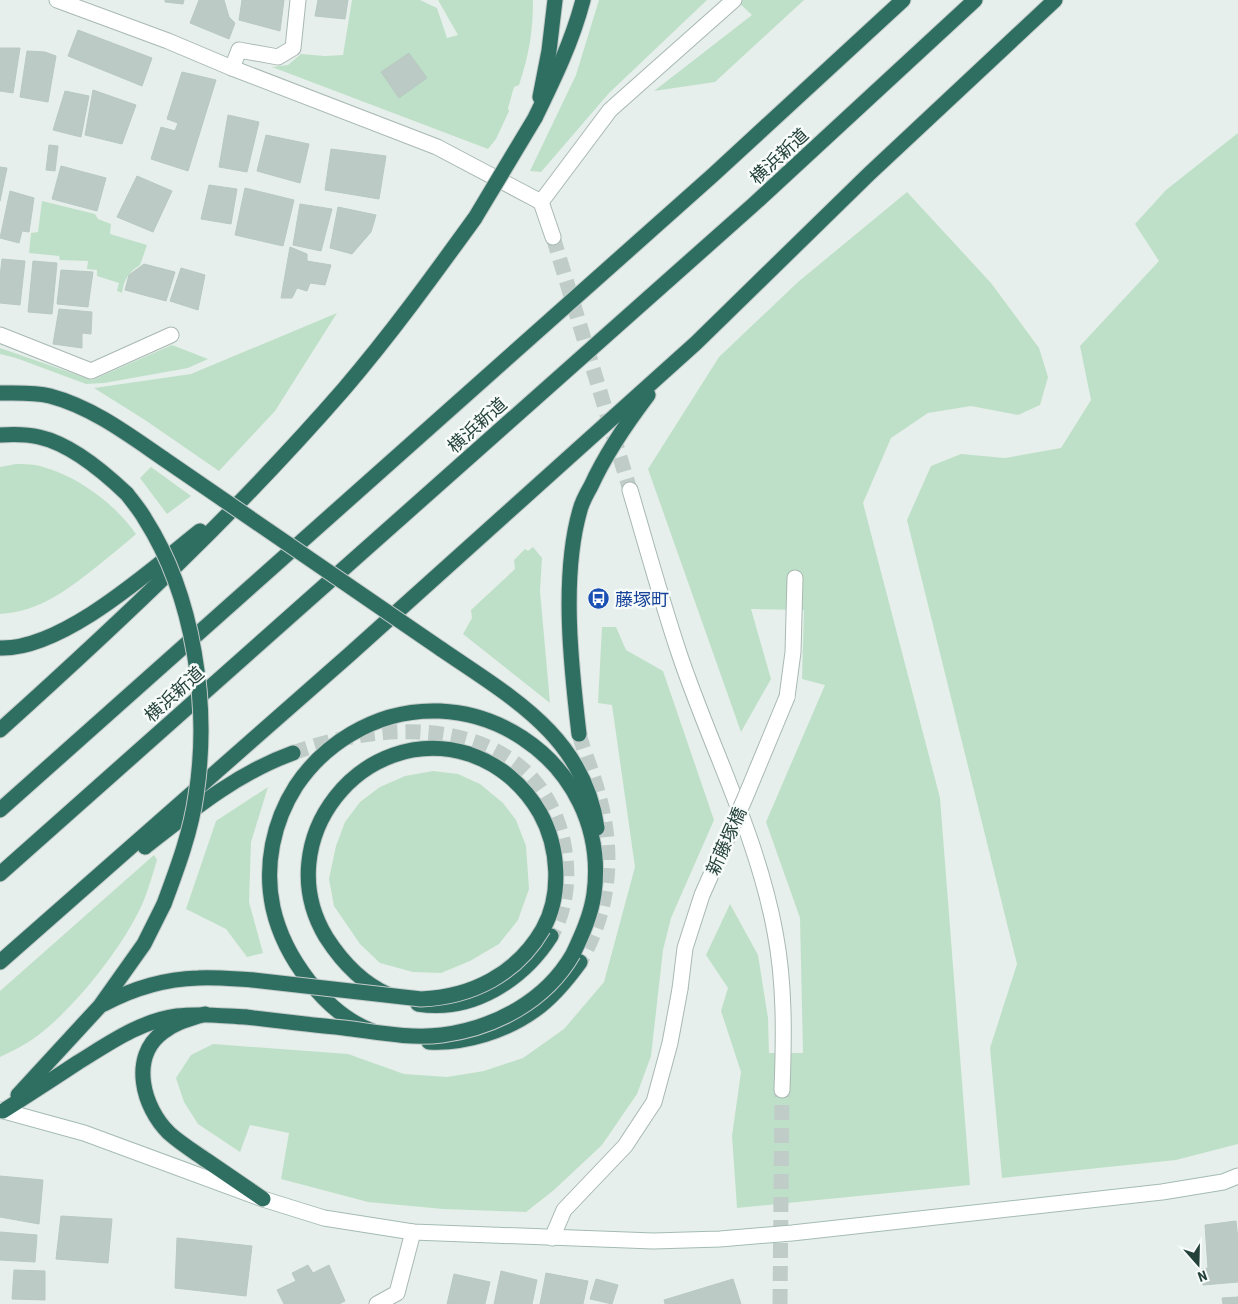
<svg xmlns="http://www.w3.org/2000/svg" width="1238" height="1304" viewBox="0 0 1238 1304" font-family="'Roboto Condensed','Noto Sans JP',sans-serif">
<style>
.green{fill:#bfe0c8}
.building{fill:#bbcac4;stroke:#b8c9c2}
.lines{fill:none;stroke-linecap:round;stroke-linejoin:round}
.street-tunnel{stroke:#bfccc8;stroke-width:15;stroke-dasharray:15 8;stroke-linecap:butt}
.highway-tunnel{stroke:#bfccc8;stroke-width:15;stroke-dasharray:15 8;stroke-linecap:butt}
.street-casing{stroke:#a8b8b2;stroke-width:17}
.secondary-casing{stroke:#a4bbb3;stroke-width:17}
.highway-casing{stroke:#c2cac8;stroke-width:17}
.street{stroke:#fff;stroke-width:15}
.secondary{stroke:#fff;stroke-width:15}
.highway{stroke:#2f6f62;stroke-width:15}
.street-bridge-casing{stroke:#a8b8b2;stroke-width:17;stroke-linecap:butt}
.highway-bridge-casing{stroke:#c2cac8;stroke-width:17;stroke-linecap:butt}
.street-bridge{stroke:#fff;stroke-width:15}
.highway-bridge{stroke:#2f6f62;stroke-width:15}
.labels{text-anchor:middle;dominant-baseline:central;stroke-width:5;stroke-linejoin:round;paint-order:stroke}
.street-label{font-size:18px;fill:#24423a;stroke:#f7fbf9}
.transit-label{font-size:18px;fill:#164399;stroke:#f7fbf9;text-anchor:start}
</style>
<rect width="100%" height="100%" fill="#e6efeb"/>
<!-- green -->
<g class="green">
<path d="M352,0H420L437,8L447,38L458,35L438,0H533C533,32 529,55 519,85L514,87L508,108L509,111L496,139L488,149L272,67L288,65L301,54L325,56L343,55Z"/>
<path d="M599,0H707L609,93L541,172L530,171L576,75Z"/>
<path d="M736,0H804L715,82L654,91L752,15Z"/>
<path d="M1238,133V1144L1176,1160L1002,1178L990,1048L1017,964L907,520L931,466L961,454L1005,458L1061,448L1091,400L1080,346L1159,261L1135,224L1166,190Z"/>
<path d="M907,192L991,283L1039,348L1048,377L1040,405L1018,415L971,406L928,413L891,438L863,503L940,798L970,1185L737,1208L732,1136L741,1072L721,1011L728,988L706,955L730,904L758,955L768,1018L769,1053H803L800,918L766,822L825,685L802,679L804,610L751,609L771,679L741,732L648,469L719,357L798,282Z"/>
<path d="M42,201L95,214L98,219L111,224L110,234L147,245L140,265C129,272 124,279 122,293L117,291L119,283L97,276V270L87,269L88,261L60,260L59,256L29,253L31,233L38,232Z"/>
<path d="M337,313L275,411L219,471L145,420L94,388L191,374Z"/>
<path d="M172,345L208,359L188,368L104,383L86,384L16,358L0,354V348L92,380Z"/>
<path d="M16,464C25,464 35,464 43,467C79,477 115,504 136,534C125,544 112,554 100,564C70,588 40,612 0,614V467Z"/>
<path d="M151,467L191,496L167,514L140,478Z"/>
<path d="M533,547L542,558L540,591L550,703L463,634L472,618L471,610L515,569L514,560L525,549L528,551Z"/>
<path d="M602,627H616L626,650L663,671L714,820L671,918L663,950L651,1056L637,1094L602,1145L554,1190L526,1212L443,1209L368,1202L281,1179L289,1133L250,1125L240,1152L198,1124L184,1102L176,1078L191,1055L213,1044L348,1054L404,1074L447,1077L484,1071L523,1058L564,1029L604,982L635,867L612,705L598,703Z"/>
<path d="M433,771L458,774L480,784L503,803L516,820L526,846L529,889L518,920L499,944L470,961L441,973L413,972L380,963L360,944L334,906L329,879L336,846L345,822L360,802L380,787L405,776Z"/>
<path d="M268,787L251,842L249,902L263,953L247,957L226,929L186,909L216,821Z"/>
<path d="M154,855L157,860C153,873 149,887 144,900C126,944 70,1015 30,1041C21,1047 10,1052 0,1057V991Z"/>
</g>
<!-- building -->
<g class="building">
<path d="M165,0H184L183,4L165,2Z"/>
<path d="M199,0H224L229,17L235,23L229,39L190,23Z"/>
<path d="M242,0H284L280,31L239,20Z"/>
<path d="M318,0H348L345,19L315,16Z"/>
<path d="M78,30L152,58L142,86L68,56Z"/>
<path d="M0,48H20L13,93L0,91Z"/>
<path d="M27,51L45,52L56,56L48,102L20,97Z"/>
<path d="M409,53L427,78L399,98L381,72Z"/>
<path d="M182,72L216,80L188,171L151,159L161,127L175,131L178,123L167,119Z"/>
<path d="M93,90L136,105L122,144L85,135Z"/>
<path d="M65,91L89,96L81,137L53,130Z"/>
<path d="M228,115L259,122L247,172L219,167Z"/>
<path d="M266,135L309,144L300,183L257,171Z"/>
<path d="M49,145L58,146L55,171L46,170Z"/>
<path d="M331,149L386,156L379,199L325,190Z"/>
<path d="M61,166L106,178L97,211L52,199Z"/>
<path d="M0,167L7,168L0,201Z"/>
<path d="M137,176L172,191L153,232L117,217Z"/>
<path d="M209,185L237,189L231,224L201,219Z"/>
<path d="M245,188L294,200L283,246L235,235Z"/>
<path d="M10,191L34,198L29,232L22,231L19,243L0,238Z"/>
<path d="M300,204L332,209L321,251L293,245Z"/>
<path d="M338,207L376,215L371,232L352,254L330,248Z"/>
<path d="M290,247L307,254V261L331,265L325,285L310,283L307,291L297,288L292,298H281Z"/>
<path d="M2,259L25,261L20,305L0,303V277Z"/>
<path d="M33,261L57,263L52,314L28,312Z"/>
<path d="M144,264L175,272L166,301L125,290L129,275Z"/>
<path d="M181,268L205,275L198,310L170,301Z"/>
<path d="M61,270L93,272L88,307L57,304Z"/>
<path d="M59,309L92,312L91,334L82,333V348L53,344Z"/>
<path d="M0,1176L43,1180L39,1224L0,1217Z"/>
<path d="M61,1216L112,1219L108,1263L56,1259Z"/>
<path d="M1236,1221L1238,1240V1282L1203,1285L1201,1269L1208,1268L1205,1225Z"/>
<path d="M0,1232L37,1235L35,1262L0,1260Z"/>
<path d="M177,1238L252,1246L246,1296L175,1288Z"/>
<path d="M308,1265L313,1273L329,1265L345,1301L339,1304H284L277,1290L296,1281L292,1273Z"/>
<path d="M14,1270L45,1271V1300L12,1299Z"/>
<path d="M501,1271L537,1280L532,1304H494Z"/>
<path d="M546,1273L588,1281L583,1304H540Z"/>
<path d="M454,1274L490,1282L485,1304H447Z"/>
<path d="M596,1279L618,1285L612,1304L590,1299Z"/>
<path d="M733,1279L741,1304H665L664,1300Z"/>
<path d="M1238,1297V1304H1223L1222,1298Z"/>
</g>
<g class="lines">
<!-- street-tunnel -->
<g class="street-tunnel">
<path d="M553,237L630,490"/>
<path d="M780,1304L782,1090"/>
</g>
<!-- highway-tunnel -->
<g class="highway-tunnel">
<path d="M579,734C585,755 594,775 599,796C615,854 610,910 580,962"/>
<path d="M293,753C390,717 534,715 563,840C570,872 568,908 551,936"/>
</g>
<defs>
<g id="street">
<path d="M57,0L168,41L232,68L437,147L541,202L553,237"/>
<path d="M232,68L239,50L278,57L293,48L298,0"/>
<path d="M541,202L610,110L734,0"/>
<path d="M0,335L91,371L171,335"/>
<path d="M630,490C646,544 661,599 679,653C710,746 757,834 775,932C785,984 784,1037 782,1090"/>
<path d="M787,697L793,652L795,578"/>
<path d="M552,1238L564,1210L625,1146L654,1102L670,1043L680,989"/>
<path d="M377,1304L397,1293L413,1232"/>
</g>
<path id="secondary" d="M0,1110L84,1133L263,1199L324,1218L413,1232L653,1241L720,1239L792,1233L1162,1192L1223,1182L1238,1176"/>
<g id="highway">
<path d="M540,97L549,51L555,0"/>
<path d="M535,118C554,79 572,42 583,0"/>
<path d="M0,393C16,393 34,392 50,396C92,407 129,435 164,459"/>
<path d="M0,435C13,434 26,434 39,437C71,444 104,472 127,494"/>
<path d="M0,648C63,650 152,569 200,531"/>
<path d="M441,649C511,697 584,736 597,828"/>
<path d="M0,730C120,622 238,511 344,389C391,334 433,276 475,218"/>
<path d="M579,734C571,666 561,576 580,510C582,502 587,493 591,486C606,453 626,424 648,395"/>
<path d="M0,810L713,175L903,0"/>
<path d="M145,847C191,811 237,773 293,753"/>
<path d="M0,874L753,205L975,0"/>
<path d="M0,962L349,655L696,343L869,174L1055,0"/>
<path d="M389,995C361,983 342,962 326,937C268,841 362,721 469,754C499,764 524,785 540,813C559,847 562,895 543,929"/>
<path d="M104,1004C132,989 165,979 198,978C216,977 234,979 253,980"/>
<path d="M418,1004C472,1013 523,980 551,936"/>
<path d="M205,1014C190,1019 176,1022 163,1032C129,1057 143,1108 169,1133C180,1143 193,1151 206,1160C225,1173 244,1186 263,1199"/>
<path d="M372,1031C325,1013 284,957 273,908C264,866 273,822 296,786C310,765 329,747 351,734C466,665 612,760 594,894C591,915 582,935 573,954"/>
<path d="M429,1042C465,1044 506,1031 535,1010C553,997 567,980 580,962"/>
<path d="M18,1095L100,1006L144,944L164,904"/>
<path d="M3,1111C28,1095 53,1079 77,1063C108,1044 140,1021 177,1016C200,1013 223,1016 246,1017"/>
</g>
</defs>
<!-- street casing -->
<use href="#street" class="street-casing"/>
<!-- secondary casing -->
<use href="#secondary" class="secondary-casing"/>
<!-- highway casing -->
<use href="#highway" class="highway-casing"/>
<!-- street -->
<use href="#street" class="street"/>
<!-- secondary -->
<use href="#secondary" class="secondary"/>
<!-- highway -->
<use href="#highway" class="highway"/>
<defs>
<path id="street-bridge" d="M680,989L685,948L702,895L745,798L787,697"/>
<g id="highway-bridge">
<path d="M475,218L535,118"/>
<path d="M164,459L441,649"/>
<path d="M127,494C133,502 140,510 145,519C194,596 210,705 196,795C191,832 177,869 164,904"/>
<path d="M253,980L421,999C472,997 517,974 543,929"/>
<path d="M246,1017C279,1021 311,1025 344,1028C376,1032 410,1039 442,1035C495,1028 546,1001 573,954"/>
</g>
</defs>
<!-- street-bridge casing -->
<use href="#street-bridge" class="street-bridge-casing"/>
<!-- highway-bridge casing -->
<use href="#highway-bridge" class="highway-bridge-casing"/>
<!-- street-bridge -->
<use href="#street-bridge" class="street-bridge"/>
<!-- highway-bridge -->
<use href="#highway-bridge" class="highway-bridge"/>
</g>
<!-- icons -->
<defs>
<symbol id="bus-disc" viewBox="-11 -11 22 22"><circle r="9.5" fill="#1a4fb4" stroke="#f7fbf9"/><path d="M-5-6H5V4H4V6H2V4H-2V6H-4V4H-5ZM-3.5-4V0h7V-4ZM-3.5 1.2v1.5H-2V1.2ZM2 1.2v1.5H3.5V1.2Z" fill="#fff"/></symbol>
</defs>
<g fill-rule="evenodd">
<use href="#bus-disc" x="586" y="586" width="25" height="25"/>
</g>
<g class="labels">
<!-- street labels -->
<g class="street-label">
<text transform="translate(779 156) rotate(-43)">横浜新道</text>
<text transform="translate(477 425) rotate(-42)">横浜新道</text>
<text transform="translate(174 694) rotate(-42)">横浜新道</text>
<text transform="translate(726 841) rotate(-66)">新藤塚橋</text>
</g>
<!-- transit labels -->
<g class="transit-label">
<text x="615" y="599">藤塚町</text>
</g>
</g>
<!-- north arrow -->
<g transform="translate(1198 1264) rotate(160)" stroke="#f7fbf9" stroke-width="4" paint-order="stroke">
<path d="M0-4L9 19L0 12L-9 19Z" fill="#24423a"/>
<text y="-8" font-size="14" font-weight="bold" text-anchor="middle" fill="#24423a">N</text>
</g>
</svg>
